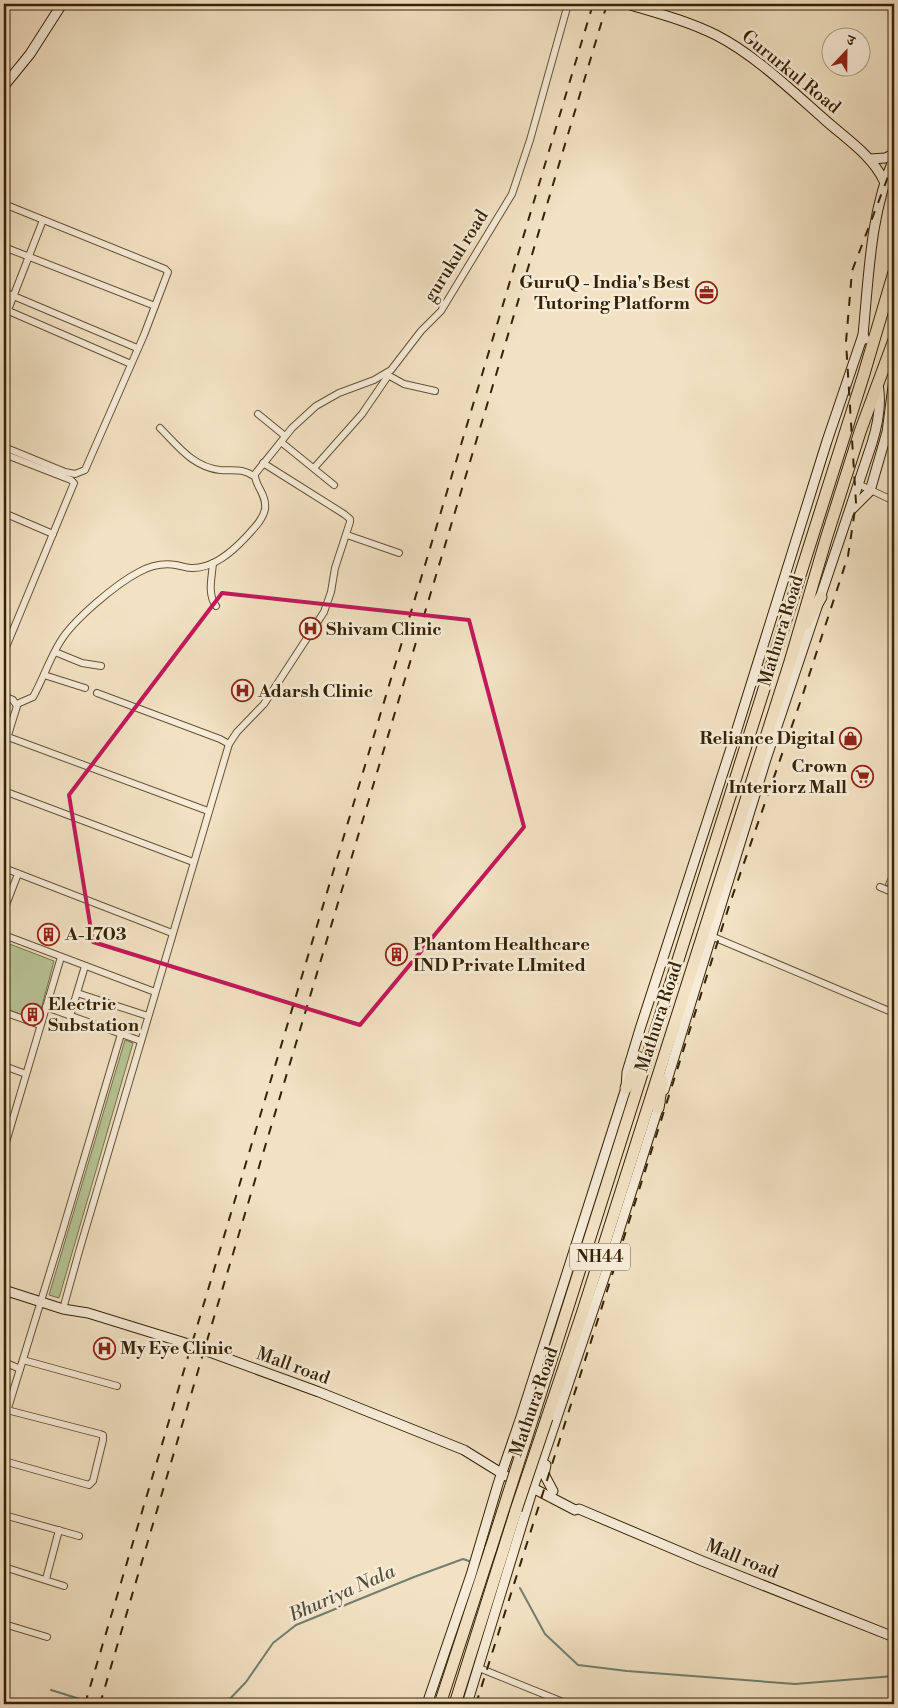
<svg xmlns="http://www.w3.org/2000/svg" width="898" height="1708" viewBox="0 0 898 1708" font-family="'Libre Bodoni','Noto Serif Devanagari',serif">
<style>
.green{fill:#b7c496;stroke:#76734e}
.lines{fill:none;stroke-linecap:round;stroke-linejoin:round}
.stream{stroke:#727f70;stroke-width:2}
.street-casing{stroke:#645235;stroke-width:8}
.secondary-casing{stroke:#352206;stroke-width:11}
.highway-casing{stroke:#352206;stroke-width:13}
.street{stroke:#f7ecd8;stroke-width:6}
.secondary{stroke:#f7ecd8;stroke-width:9}
.highway{stroke:#f2e2c3;stroke-width:11}
.rail{stroke:#352206;stroke-width:2;stroke-dasharray:9 9;stroke-linecap:butt}
.highway-bridge-casing{stroke:#352206;stroke-width:13;stroke-linecap:butt}
.highway-bridge{stroke:#f2e2c3;stroke-width:11}
.marked{fill:none;stroke:#c2185b;stroke-width:4;stroke-linejoin:round}
.labels{text-anchor:middle;dominant-baseline:central;stroke-width:5;stroke-linejoin:round;paint-order:stroke}
.shield{fill:#f7ecd8;stroke:#6f5f45;stroke-width:1}
.shield-label{font-size:16px;font-weight:bold;fill:#352206}
.street-label{font-size:18px;fill:#352206;stroke:#f7ecd8}
.poi-label{font-size:18px;font-weight:bold;fill:#352206;stroke:#f7ecd8;text-anchor:start}
.water-label{font-size:19px;font-style:italic;fill:#54503b;stroke:#f7ecd8}
</style>
<rect width="100%" height="100%" fill="#f2e2c3"/>
<filter id="stains"><feTurbulence type="fractalNoise" baseFrequency=".004" numOctaves="4"/><feColorMatrix values="0 0 0 0 .2 0 0 0 0 .09 0 0 0 0 .02 0 0 0 .5 -.17"/></filter>
<radialGradient id="worn" r=".72"><stop offset=".6" stop-color="#630" stop-opacity="0"/><stop offset="1" stop-color="#630" stop-opacity=".3"/></radialGradient>
<!-- green -->
<g class="green">
<path d="M892,869L894,870V889L885,885Z"/>
<path d="M7,943L54,961L40,1013L28,1008L25,1016L4,1008V949Z"/>
<path d="M125,1040L133,1043L59,1298L49,1295Z"/>
</g>
<g class="lines">
<!-- stream -->
<g class="stream">
<path d="M520,1588L545,1634L578,1665L627,1671L795,1684L894,1676"/>
<path d="M51,1690L96,1704"/>
<path d="M225,1704L246,1682L273,1643L296,1625L414,1577L463,1559L469,1561"/>
</g>
<defs>
<g id="street">
<path d="M4,204L165,269L168,272L144,335L85,470L75,474L65,472L4,447"/>
<path d="M4,247L155,306"/>
<path d="M4,292L137,348"/>
<path d="M4,309L131,364"/>
<path d="M8,310L43,220"/>
<path d="M386,374L404,384L435,391"/>
<path d="M258,414L285,436"/>
<path d="M160,428C178,446 193,467 220,470C235,471 241,468 254,476"/>
<path d="M281,442L334,485"/>
<path d="M4,454L71,480L74,483L4,652"/>
<path d="M314,468L362,414L388,376"/>
<path d="M858,484L894,501"/>
<path d="M4,513L53,534"/>
<path d="M347,535L399,553"/>
<path d="M213,563C212,577 207,594 216,606"/>
<path d="M55,652L82,663L101,666"/>
<path d="M44,675L85,688"/>
<path d="M97,693L220,739L229,744"/>
<path d="M4,696L13,700L17,706L4,748"/>
<path d="M17,704L33,697C43,679 49,660 60,642C73,620 116,584 139,572C150,566 163,563 176,565C181,566 186,568 191,568C213,569 232,552 246,537C253,529 263,520 265,509C267,494 254,485 255,474L292,428L316,406L339,393L374,380L391,370L421,331L441,311L512,194L530,140L568,4"/>
<path d="M8,737L208,811"/>
<path d="M4,791L193,862"/>
<path d="M4,868L172,933"/>
<path d="M880,887L894,893"/>
<path d="M4,910L18,874"/>
<path d="M4,935L155,992"/>
<path d="M711,936L894,1013"/>
<path d="M77,993L148,1016"/>
<path d="M46,1007L141,1041"/>
<path d="M4,1012L40,1025"/>
<path d="M70,1016L85,966"/>
<path d="M4,1066L26,1074"/>
<path d="M4,1149L61,957"/>
<path d="M63,1309L80,1248L229,744L237,732L264,704L324,612L331,592L335,568L350,522V519L344,514L263,463"/>
<path d="M23,1360L117,1386"/>
<path d="M4,1362L20,1369"/>
<path d="M4,1421L61,1236L121,1034"/>
<path d="M4,1461L89,1485L93,1481L103,1440V1435L100,1434L7,1410"/>
<path d="M4,1515L79,1536"/>
<path d="M4,1567L64,1586"/>
<path d="M46,1579L59,1530"/>
<path d="M4,1624L47,1637"/>
<path d="M479,1668L568,1704"/>
</g>
<g id="secondary">
<path d="M627,4C657,13 688,21 716,35C755,55 791,90 824,119C845,138 872,155 884,181"/>
<path d="M4,86L30,54L62,4"/>
<path d="M870,159L885,158L894,154"/>
<path d="M865,339L863,335C869,275 870,214 894,158"/>
<path d="M851,510L870,491L887,432L894,379"/>
<path d="M664,1090L766,759L872,443C878,424 882,405 878,384"/>
<path d="M4,1290L63,1309L88,1313L182,1342L319,1392L464,1450L506,1476"/>
<path d="M546,1465L544,1474L553,1491"/>
<path d="M529,1486L575,1510L579,1509L702,1561L894,1637"/>
<path d="M427,1704L471,1575L498,1484L521,1417L626,1088L627,1072L640,1029L733,742L827,441L863,335"/>
<path d="M467,1704L533,1488L605,1275L660,1102"/>
</g>
<g id="highway">
<path d="M806,623L821,597"/>
<path d="M626,1088L641,1058"/>
<path d="M658,1108L662,1081"/>
<path d="M534,1414L863,377L894,272"/>
<path d="M547,1418L582,1314L789,665L826,539L860,432L894,340"/>
<path d="M440,1704L491,1548"/>
<path d="M455,1704L516,1510"/>
</g>
</defs>
<!-- street casing -->
<use href="#street" class="street-casing"/>
<!-- secondary casing -->
<use href="#secondary" class="secondary-casing"/>
<!-- highway casing -->
<use href="#highway" class="highway-casing"/>
<!-- street -->
<use href="#street" class="street"/>
<!-- secondary -->
<use href="#secondary" class="secondary"/>
<!-- highway -->
<use href="#highway" class="highway"/>
<!-- rail -->
<g class="rail">
<path d="M85,1704L190,1350L593,4"/>
<path d="M100,1704L203,1354L607,4"/>
<path d="M476,1704L730,903L802,697L848,556L856,503L846,342L852,271L894,161"/>
</g>
<defs>
<g id="highway-bridge">
<path d="M516,1510L547,1418"/>
<path d="M491,1548L534,1414"/>
</g>
</defs>
<!-- highway-bridge casing -->
<use href="#highway-bridge" class="highway-bridge-casing"/>
<!-- highway-bridge -->
<use href="#highway-bridge" class="highway-bridge"/>
</g>
<!-- marked area -->
<path class="marked" d="M222,593L469,620L524,827L360,1025L93,942L69,795Z"/>
<!-- icons -->
<defs>
<symbol id="office-ring" viewBox="-11 -11 22 22"><circle r="9.5" fill="#f7ecd8" stroke="#8f2418" stroke-width="1.5"/><path d="M-6-3h4V-5.5h4V-3h4V5H-6ZM-1-4.5V-3h2v-1.5ZM-6 0V1H6V0Z" fill="#8f2418"/></symbol>
<symbol id="hospital-ring" viewBox="-11 -11 22 22"><circle r="9.5" fill="#f7ecd8" stroke="#8f2418" stroke-width="1.5"/><path d="M-5-5h3v3.5h4V-5h3V5h-3V1.5h-4V5h-3Z" fill="#8f2418"/></symbol>
<symbol id="shop-ring" viewBox="-11 -11 22 22"><circle r="9.5" fill="#f7ecd8" stroke="#8f2418" stroke-width="1.5"/><path d="M-5-2.5h2.3a2.7 3.5 0 0 1 5.4 0H5L5.5 6h-11ZM-1.5-2.5h3a1.5 2.3 0 0 0-3 0Z" fill="#8f2418"/></symbol>
<symbol id="supermarket-ring" viewBox="-11 -11 22 22"><circle r="9.5" fill="#f7ecd8" stroke="#8f2418" stroke-width="1.5"/><path d="M-6-5.5h2.5l.6 2H6L4.5 2H-2.5L-4.4-4H-6ZM-1.5 3.2a1.3 1.3 0 1 0 .1 0ZM3 3.2a1.3 1.3 0 1 0 .1 0Z" fill="#8f2418"/></symbol>
<symbol id="building-ring" viewBox="-11 -11 22 22"><circle r="9.5" fill="#f7ecd8" stroke="#8f2418" stroke-width="1.5"/><path d="M-4-6H4V6H1V3H-1V6H-4ZM-2.5-4.3h1.7v1.8h-1.7ZM.8-4.3h1.7v1.8H.8ZM-2.5-1h1.7V.8h-1.7ZM.8-1h1.7V.8H.8Z" fill="#8f2418"/></symbol>
</defs>
<g fill-rule="evenodd">
<use href="#office-ring" x="694" y="280" width="25" height="25"/>
<use href="#hospital-ring" x="298" y="616" width="25" height="25"/>
<use href="#hospital-ring" x="230" y="678" width="25" height="25"/>
<use href="#shop-ring" x="838" y="726" width="25" height="25"/>
<use href="#supermarket-ring" x="850" y="764" width="25" height="25"/>
<use href="#building-ring" x="36" y="922" width="25" height="25"/>
<use href="#building-ring" x="384" y="942" width="25" height="25"/>
<use href="#building-ring" x="20" y="1002" width="25" height="25"/>
<use href="#hospital-ring" x="92" y="1336" width="25" height="25"/>
</g>
<g class="labels">
<!-- shield labels -->
<rect class="shield" x="570" y="1243.5" width="60" height="27" rx="4"/>
<g class="shield-label">
<text x="600" y="1257">NH44</text>
</g>
<!-- street labels -->
<g class="street-label">
<text transform="translate(791 72) rotate(39)">Gururkul Road</text>
<text transform="translate(456 256) rotate(-58)">gurukul road</text>
<text transform="translate(781 631) rotate(-73)">Mathura Road</text>
<text transform="translate(659 1017) rotate(-72)">Mathura Road</text>
<text transform="translate(293 1366) rotate(20)">Mall road</text>
<text transform="translate(534 1402) rotate(-71)">Mathura Road</text>
<text transform="translate(742 1559) rotate(22)">Mall road</text>
</g>
<!-- poi labels -->
<g class="poi-label">
<text x="690" y="282" text-anchor="end">GuruQ - India's Best<tspan x="690" dy="21">Tutoring Platform</tspan></text>
<text x="326" y="629">Shivam Clinic</text>
<text x="258" y="691">Adarsh Clinic</text>
<text x="835" y="738" text-anchor="end">Reliance Digital</text>
<text x="847" y="766" text-anchor="end">Crown<tspan x="847" dy="21">Interiorz Mall</tspan></text>
<text x="65" y="934">A-1703</text>
<text x="413" y="944">Phantom Healthcare<tspan x="413" dy="21">IND Private LImited</tspan></text>
<text x="48" y="1004">Electric<tspan x="48" dy="21">Substation</tspan></text>
<text x="120" y="1348">My Eye Clinic</text>
</g>
<!-- water labels -->
<g class="water-label">
<text transform="translate(342 1593) rotate(-24)">Bhuriya Nala</text>
</g>
</g>
<!-- margin -->
<rect width="898" height="1708" fill="none" stroke="#f2e2c3" stroke-width="20"/>
<rect x="5" y="5" width="888" height="1698" fill="none" stroke="#352206" stroke-width="2.5"/>
<rect x="10" y="10" width="878" height="1688" fill="none" stroke="#352206"/>
<!-- north arrow -->
<g transform="translate(846 52) rotate(22)"><circle r="24" fill="#f7ecd8" stroke="#a99b84"/>
<path d="M0-4L9 19L0 12L-9 19Z" fill="#8f2418"/>
<text y="-8" font-size="14" font-weight="bold" text-anchor="middle" fill="#352206">उ</text>
</g>
<rect width="100%" height="100%" filter="url(#stains)"/>
<rect width="100%" height="100%" fill="url(#worn)"/>
</svg>
